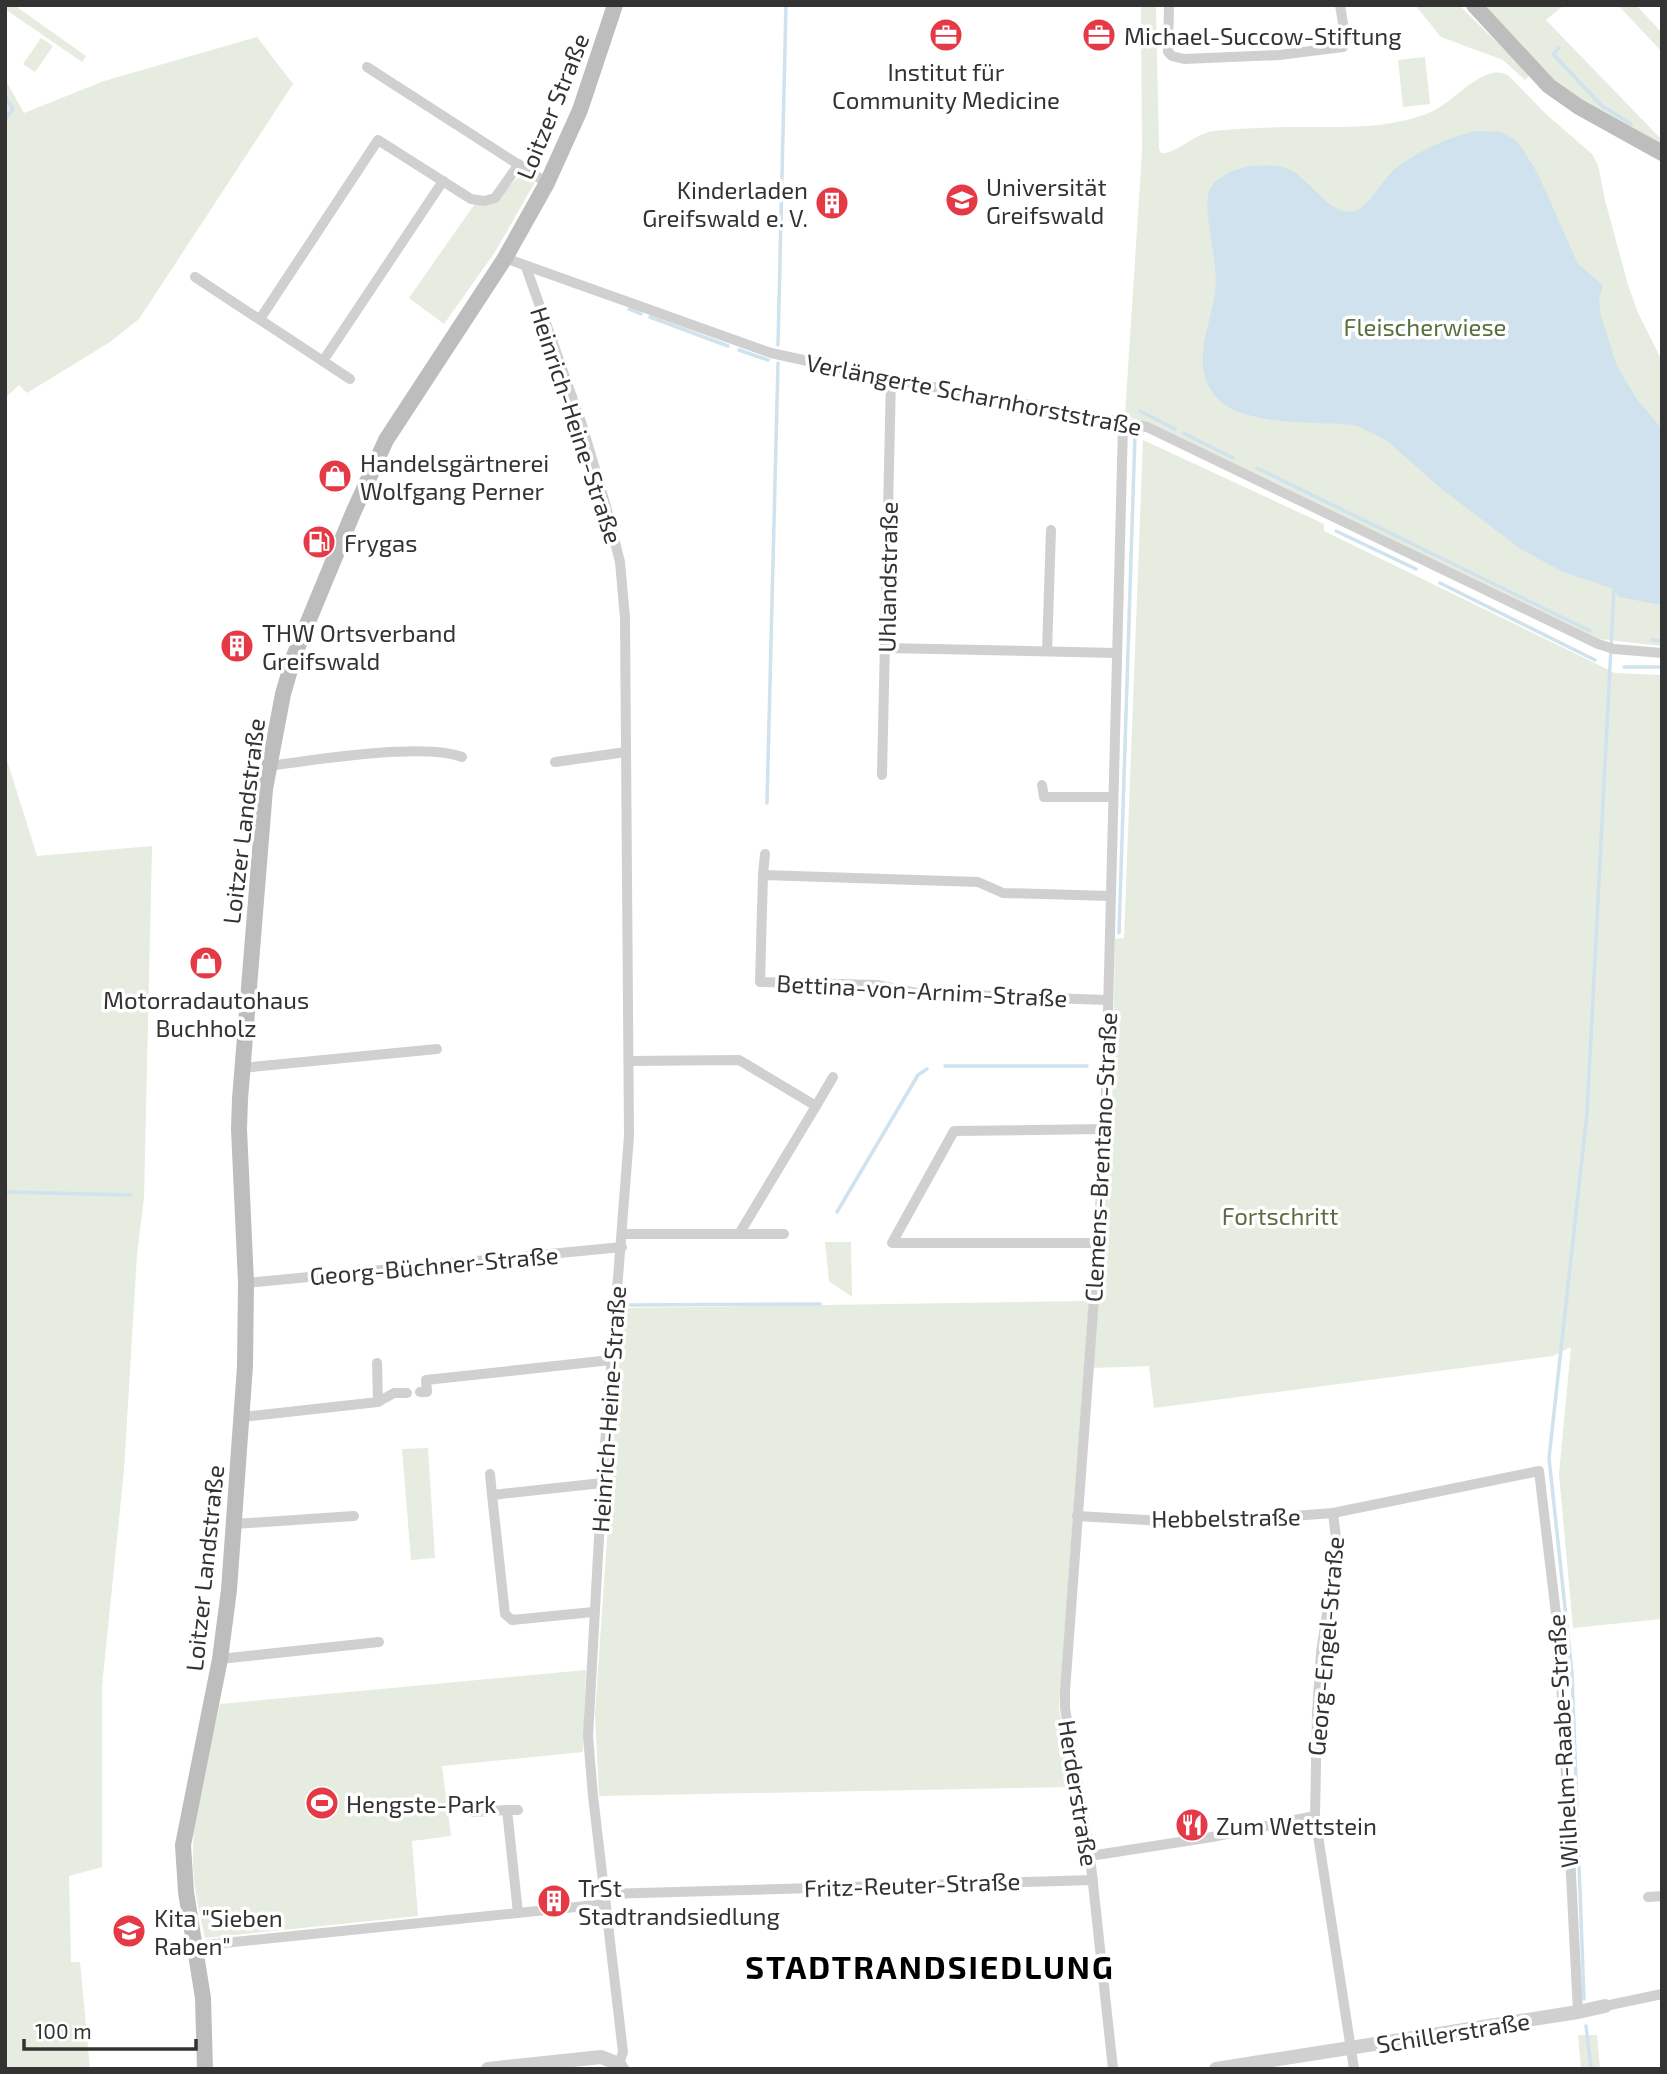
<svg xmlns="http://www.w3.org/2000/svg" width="1667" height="2074" viewBox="0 0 1667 2074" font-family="'Exo 2',sans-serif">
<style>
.green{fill:#e6ecdf}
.water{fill:#cfe2ee}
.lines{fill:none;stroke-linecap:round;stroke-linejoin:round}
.stream{stroke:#cfe2ee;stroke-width:3.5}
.minor{stroke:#d0d0d0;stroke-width:10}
.tertiary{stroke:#d0d0d0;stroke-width:14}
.secondary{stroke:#bdbdbd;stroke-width:16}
.labels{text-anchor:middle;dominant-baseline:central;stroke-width:7;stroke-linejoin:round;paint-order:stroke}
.poi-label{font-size:24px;fill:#333;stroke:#fff;text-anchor:start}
.street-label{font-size:24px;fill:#333;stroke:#fff}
.park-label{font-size:24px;fill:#56703f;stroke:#fff}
.district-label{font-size:32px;font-weight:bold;letter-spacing:2px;fill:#000;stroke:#fff}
</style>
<rect width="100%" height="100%" fill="#fff"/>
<!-- green -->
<g class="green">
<path d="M5,5H14L86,56L82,62L5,9Z"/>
<path d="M1141,5H1156L1159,149L1161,153C1175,155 1195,133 1214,131C1244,128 1275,127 1305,127C1347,127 1390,129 1431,112C1453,103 1484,62 1508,75L1547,115L1592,154L1598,165L1605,200L1628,285L1638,313L1662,361V646L1599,639L1176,436L1125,415L1142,152Z"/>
<path d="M1415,5H1459L1530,75L1525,80L1503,60L1441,37Z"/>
<path d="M1485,5H1564L1546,20L1662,140V145C1630,128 1597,112 1568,91C1536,69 1510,35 1485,5Z"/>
<path d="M1618,5H1636L1662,33V52Z"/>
<path d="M257,37L293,84L139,319L110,342L27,393L19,385L5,398V79L24,113L104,81Z"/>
<path d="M41,38L53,46L35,72L23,64Z"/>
<path d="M1425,57L1430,104L1403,107L1398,60Z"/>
<path d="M522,177L535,182L495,252L444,324L409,298L476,202L508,188L516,179Z"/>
<path d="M1143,440L1324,524V531L1615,673L1662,675V1619L1573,1628L1559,1474L1571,1347L1553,1356L1154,1408L1149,1366L1093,1368L1112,1117L1115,939L1124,938Z"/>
<path d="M5,754L37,856L152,846L144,1198L137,1254L124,1470L102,1686V1867L69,1876L71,1962H80L90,2069H5Z"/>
<path d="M825,1242H851L852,1297L829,1281Z"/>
<path d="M1089,1301L1059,1708L1073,1787L599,1796L595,1713L623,1308Z"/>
<path d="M428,1448L435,1558L411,1560L402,1449Z"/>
<path d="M586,1670L583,1752L442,1766L451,1836L412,1841L418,1916L205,1938C199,1910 192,1882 193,1853C193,1802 209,1753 220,1704Z"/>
<path d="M1578,2035H1597L1600,2069H1581Z"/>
</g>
<!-- water -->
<path class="water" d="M1476,131L1501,132L1514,139L1522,148L1538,174L1578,264L1603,285L1599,299L1601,316L1617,366L1636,398L1662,429V605L1619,597L1614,589L1563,572L1522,550L1443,490L1386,440L1355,425C1319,421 1243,427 1217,398C1186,364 1215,320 1216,281C1216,258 1203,208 1209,191C1211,186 1214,182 1219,179C1229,171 1240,168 1253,166C1265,165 1279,165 1290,170C1310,179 1331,218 1355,211C1368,208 1383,179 1395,169C1416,152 1449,137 1476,131Z"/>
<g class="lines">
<!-- stream -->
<g class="stream">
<path d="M1559,48L1553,54L1602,106L1631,124"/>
<path d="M5,97L13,109L5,120"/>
<path d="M629,309L641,314"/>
<path d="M650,317L728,346"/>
<path d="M778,345L786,5"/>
<path d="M739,350L768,360"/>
<path d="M1140,411L1175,429"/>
<path d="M1183,433L1233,458"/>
<path d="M1257,468L1590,631"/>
<path d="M1336,531L1416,569"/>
<path d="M1440,583L1595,660"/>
<path d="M1652,640L1662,641"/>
<path d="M1624,667H1662"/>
<path d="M767,803L778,363"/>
<path d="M1119,933L1135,434"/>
<path d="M945,1066H1087"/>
<path d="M5,1192L131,1195"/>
<path d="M837,1212L918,1075L927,1069"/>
<path d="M630,1305L820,1304"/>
<path d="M1584,1999L1572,1673L1549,1458L1587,1114L1614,589"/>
<path d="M1586,2026L1591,2069"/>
</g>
<!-- minor -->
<g class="minor">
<path d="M1169,5L1168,52L1172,56L1184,59L1279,55L1343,47L1346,42L1340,5"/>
<path d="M367,67L547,183"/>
<path d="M505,258L771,353L891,379L1147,427L1598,644L1614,649L1662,653"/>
<path d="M526,267L582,425L607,510L620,562L625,618L629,1136L602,1483L588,1736L593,1796L623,2052L619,2064"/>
<path d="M195,277L350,379"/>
<path d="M260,319L378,140L471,199L484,201L495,198L519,164"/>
<path d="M323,361L443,181"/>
<path d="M886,648L1116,653"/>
<path d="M1047,651L1051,530"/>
<path d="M555,762L626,752"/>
<path d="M269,766C313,760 424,742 462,757"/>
<path d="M882,775L891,379"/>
<path d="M1042,785L1044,797H1113"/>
<path d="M763,875L765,854"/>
<path d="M1107,1000L917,993L877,985L760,982L763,875L978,882L1003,893L1110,896"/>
<path d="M242,1068L437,1049"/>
<path d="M816,1106L833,1077"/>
<path d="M623,1234H739L816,1106L739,1060L629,1061"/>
<path d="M739,1234H784"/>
<path d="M1098,1243H892L954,1131L1105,1129"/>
<path d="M246,1283L622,1247"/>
<path d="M377,1363L378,1402"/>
<path d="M420,1392H427L426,1380L611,1360"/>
<path d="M242,1417L378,1402L394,1393H407"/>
<path d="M490,1474L492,1495"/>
<path d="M1333,1513L1337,1546L1321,1653L1317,1713L1315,1816L1354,2069"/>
<path d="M1077,1516L1198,1523L1333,1513L1539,1471L1559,1639L1578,2012"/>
<path d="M234,1524L354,1516"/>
<path d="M593,1612L512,1620L505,1614L492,1495L602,1483"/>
<path d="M220,1659L379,1642"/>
<path d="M473,1812L507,1810"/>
<path d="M1090,1856L1212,1837L1315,1816"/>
<path d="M605,1894L1093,1880"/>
<path d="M1648,1897L1662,1896"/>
<path d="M518,1913L507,1810H518"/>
<path d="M195,1946L605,1904"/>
<path d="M1605,2006L1662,1994"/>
<path d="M1113,2069L1090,1856L1065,1708V1691L1098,1243L1105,1129L1123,424"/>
</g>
<!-- tertiary -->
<g class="tertiary">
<path d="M488,2069L601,2057L619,2064L622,2069"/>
<path d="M1216,2069L1578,2012L1605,2006"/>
</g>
<!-- secondary -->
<g class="secondary">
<path d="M1474,5L1549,86L1579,107L1662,153"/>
<path d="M205,2069L203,1998L186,1892L183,1845L220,1659L229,1590L245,1366L246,1283L239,1129L240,1099L265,789L283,694L294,656L353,513L386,440L505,258L547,183L580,110L615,5"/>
</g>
</g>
<!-- icons -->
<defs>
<symbol id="office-disc" viewBox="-11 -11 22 22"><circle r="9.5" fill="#e63946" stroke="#fff"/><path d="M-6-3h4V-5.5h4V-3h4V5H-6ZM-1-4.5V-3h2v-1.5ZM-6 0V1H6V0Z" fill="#fff"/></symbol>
<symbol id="university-disc" viewBox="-11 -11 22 22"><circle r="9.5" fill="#e63946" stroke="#fff"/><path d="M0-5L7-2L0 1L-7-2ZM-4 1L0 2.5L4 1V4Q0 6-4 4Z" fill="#fff"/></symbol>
<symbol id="building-disc" viewBox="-11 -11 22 22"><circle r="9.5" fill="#e63946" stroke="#fff"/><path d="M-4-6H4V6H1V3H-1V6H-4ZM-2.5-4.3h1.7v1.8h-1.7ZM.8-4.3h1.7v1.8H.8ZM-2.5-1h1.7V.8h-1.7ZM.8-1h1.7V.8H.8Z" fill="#fff"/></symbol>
<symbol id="shop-disc" viewBox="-11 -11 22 22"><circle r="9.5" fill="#e63946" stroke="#fff"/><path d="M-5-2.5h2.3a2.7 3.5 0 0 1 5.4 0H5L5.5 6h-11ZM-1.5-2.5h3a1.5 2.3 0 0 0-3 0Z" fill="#fff"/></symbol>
<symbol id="fuel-disc" viewBox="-11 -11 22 22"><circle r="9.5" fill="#e63946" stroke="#fff"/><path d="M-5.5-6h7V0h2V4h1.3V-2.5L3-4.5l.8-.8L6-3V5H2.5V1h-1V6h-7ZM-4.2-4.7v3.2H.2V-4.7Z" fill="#fff"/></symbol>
<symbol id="stadium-disc" viewBox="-11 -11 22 22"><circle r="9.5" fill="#e63946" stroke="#fff"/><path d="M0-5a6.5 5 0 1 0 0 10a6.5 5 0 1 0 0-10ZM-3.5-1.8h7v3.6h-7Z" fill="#fff"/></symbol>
<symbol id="restaurant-disc" viewBox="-11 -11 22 22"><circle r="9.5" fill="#e63946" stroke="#fff"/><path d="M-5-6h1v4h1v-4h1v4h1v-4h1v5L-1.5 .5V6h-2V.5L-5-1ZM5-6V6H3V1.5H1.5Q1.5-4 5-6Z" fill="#fff"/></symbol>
<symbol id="school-disc" viewBox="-11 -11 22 22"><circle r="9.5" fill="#e63946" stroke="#fff"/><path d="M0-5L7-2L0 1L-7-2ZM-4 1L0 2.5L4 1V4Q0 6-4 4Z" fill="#fff"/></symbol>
</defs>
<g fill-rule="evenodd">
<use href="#office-disc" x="927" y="16" width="38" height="38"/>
<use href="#office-disc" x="1080" y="16" width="38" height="38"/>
<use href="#university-disc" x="943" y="181" width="38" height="38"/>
<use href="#building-disc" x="813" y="184" width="38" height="38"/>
<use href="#shop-disc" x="316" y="457" width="38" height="38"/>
<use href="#fuel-disc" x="300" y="523" width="38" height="38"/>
<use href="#building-disc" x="218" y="627" width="38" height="38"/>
<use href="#shop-disc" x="187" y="944" width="38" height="38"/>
<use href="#stadium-disc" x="303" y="1784" width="38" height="38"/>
<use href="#restaurant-disc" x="1173" y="1806" width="38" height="38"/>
<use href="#building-disc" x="535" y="1882" width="38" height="38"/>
<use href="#school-disc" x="110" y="1912" width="38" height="38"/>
</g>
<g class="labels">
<!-- poi labels -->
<g class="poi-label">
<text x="1124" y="35">Michael-Succow-Stiftung</text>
<text x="946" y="71" text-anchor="middle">Institut für<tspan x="946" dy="28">Community Medicine</tspan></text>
<text x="986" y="186">Universität<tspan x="986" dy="28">Greifswald</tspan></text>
<text x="808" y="189" text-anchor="end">Kinderladen<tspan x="808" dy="28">Greifswald e. V.</tspan></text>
<text x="360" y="462">Handelsgärtnerei<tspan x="360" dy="28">Wolfgang Perner</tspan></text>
<text x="344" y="542">Frygas</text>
<text x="262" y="632">THW Ortsverband<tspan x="262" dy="28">Greifswald</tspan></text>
<text x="206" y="999" text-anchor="middle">Motorradautohaus<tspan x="206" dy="28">Buchholz</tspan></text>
<text x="346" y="1803">Hengste-Park</text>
<text x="1216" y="1825">Zum Wettstein</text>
<text x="578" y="1887">TrSt<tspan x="578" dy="28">Stadtrandsiedlung</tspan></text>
<text x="154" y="1917">Kita "Sieben<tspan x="154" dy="28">Raben"</tspan></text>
</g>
<!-- street labels -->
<g class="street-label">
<text transform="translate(552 106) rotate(-68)">Loitzer Straße</text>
<text transform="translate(974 394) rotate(11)">Verlängerte Scharnhorststraße</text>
<text transform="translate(577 425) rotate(72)">Heinrich-Heine-Straße</text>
<text transform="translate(887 577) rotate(-89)">Uhlandstraße</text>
<text transform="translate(243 821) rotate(-83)">Loitzer Landstraße</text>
<text transform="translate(922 990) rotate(3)">Bettina-von-Arnim-Straße</text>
<text transform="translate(1100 1157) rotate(-87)">Clemens-Brentano-Straße</text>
<text transform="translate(434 1265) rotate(-5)">Georg-Büchner-Straße</text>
<text transform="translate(608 1409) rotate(-86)">Heinrich-Heine-Straße</text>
<text transform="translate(1226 1517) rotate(-1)">Hebbelstraße</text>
<text transform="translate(204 1568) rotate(-84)">Loitzer Landstraße</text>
<text transform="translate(1325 1646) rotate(-85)">Georg-Engel-Straße</text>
<text transform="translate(1562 1741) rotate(-93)">Wilhelm-Raabe-Straße</text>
<text transform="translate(1079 1793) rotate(81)">Herderstraße</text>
<text transform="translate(912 1884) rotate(-2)">Fritz-Reuter-Straße</text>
<text transform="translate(1453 2032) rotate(-9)">Schillerstraße</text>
</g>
<!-- park labels -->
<g class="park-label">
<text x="1425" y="326">Fleischerwiese</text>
<text x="1280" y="1215">Fortschritt</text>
</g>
<!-- district labels -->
<g class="district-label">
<text x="930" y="1966">STADTRANDSIEDLUNG</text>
</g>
</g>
<!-- border -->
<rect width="1667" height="2074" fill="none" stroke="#333333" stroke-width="14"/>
<!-- scale -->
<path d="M24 2039v10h172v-10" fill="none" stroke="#333333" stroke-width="3.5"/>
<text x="35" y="2039" font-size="21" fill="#333333" stroke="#ffffff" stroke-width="5" paint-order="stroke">100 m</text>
</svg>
